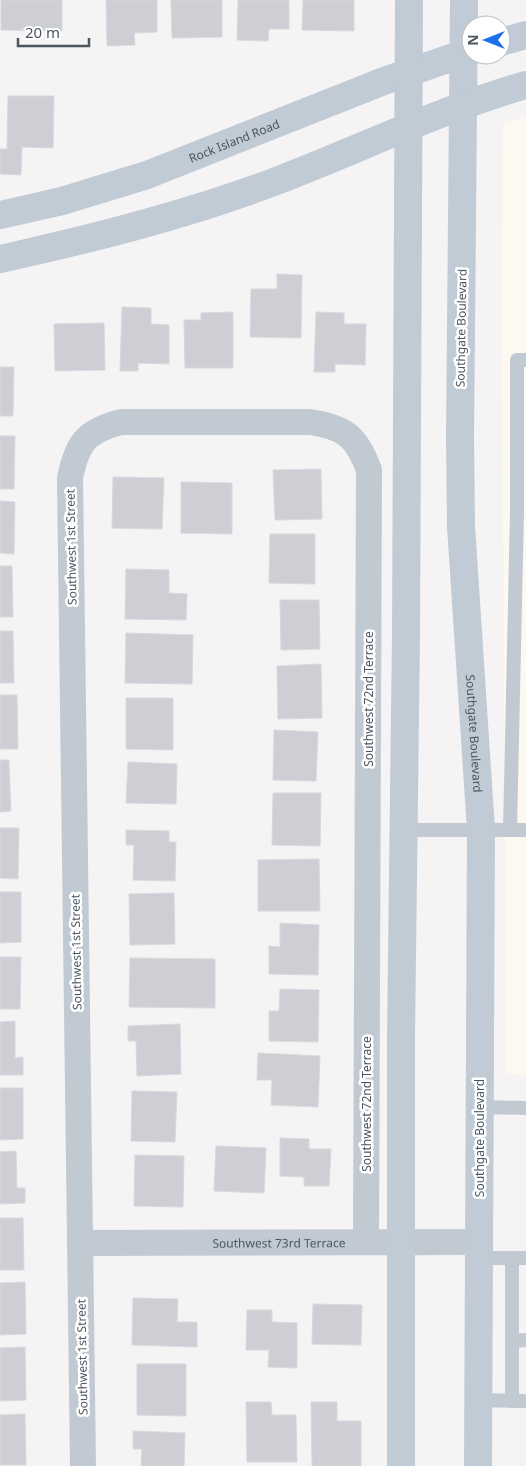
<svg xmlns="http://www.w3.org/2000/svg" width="526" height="1466" viewBox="0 0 526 1466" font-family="'Noto Sans',sans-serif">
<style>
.commercial{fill:#fdf9ef}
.building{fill:#cdcfd5;stroke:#d7d9de}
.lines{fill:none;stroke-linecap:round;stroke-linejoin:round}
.service{stroke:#c1cad2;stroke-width:14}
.minor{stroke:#c1cad2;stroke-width:26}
.secondary{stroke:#c1cbd6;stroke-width:28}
.labels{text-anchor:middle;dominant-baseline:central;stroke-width:5;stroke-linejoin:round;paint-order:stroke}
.street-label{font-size:12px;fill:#4a5661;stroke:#fff}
</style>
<rect width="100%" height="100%" fill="#f5f3f3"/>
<!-- commercial -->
<path class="commercial" d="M526,117V1075L506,1074L502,313L503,122Z"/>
<!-- building -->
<g class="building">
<path d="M1,0H62V31L1,30Z"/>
<path d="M106,0H157V32L134,33L135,45L107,46Z"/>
<path d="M171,0H222V37L172,38Z"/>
<path d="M238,0H289V29H269L268,41L237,40Z"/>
<path d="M303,0H354V31L302,30Z"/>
<path d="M8,96H54L53,148L22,147L21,175L0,174V149H7Z"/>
<path d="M277,274L302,275L301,338L250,337L251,289H277Z"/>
<path d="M122,307L151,308V324L169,325V364L138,363V371H120Z"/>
<path d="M233,312V368H185L184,320H201V313Z"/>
<path d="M316,312L344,313V324H366L365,365L335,364V372H314Z"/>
<path d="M104,323L105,370L55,371L54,324Z"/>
<path d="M0,367H14L13,416H0Z"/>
<path d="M0,436H15L14,489H0Z"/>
<path d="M321,469L322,519L275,520L273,470Z"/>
<path d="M113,477L164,478L162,529L112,528Z"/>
<path d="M181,482L232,483V534L181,533Z"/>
<path d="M0,501L15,502L14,554L0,553Z"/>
<path d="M270,534H315V584L269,583Z"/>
<path d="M0,566H12L13,617H0Z"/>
<path d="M126,569L169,570V593L187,594L186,620L125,619Z"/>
<path d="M280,600H319L320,649L281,650Z"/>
<path d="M0,631H13L14,683H0Z"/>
<path d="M126,633L193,635L192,684L125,683Z"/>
<path d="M321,664L322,718L278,719L277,666Z"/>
<path d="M0,695H17L18,749H0Z"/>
<path d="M126,698H173V750L126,749Z"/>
<path d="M274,730L318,732L316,781L273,780Z"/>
<path d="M0,760H9L11,811L0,812Z"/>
<path d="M128,762L177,764L176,804L126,803Z"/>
<path d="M273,793H321L320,846L272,845Z"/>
<path d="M0,828H19L18,879L0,878Z"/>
<path d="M126,830L169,831V842H176L175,881L133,880L134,845H126Z"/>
<path d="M319,859L320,911H258V860Z"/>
<path d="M0,892H21V942L0,943Z"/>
<path d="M174,893L175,944L130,945L129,894Z"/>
<path d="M280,923L319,925L318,975L269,974V946L280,947Z"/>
<path d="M0,957H21L20,1009H0Z"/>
<path d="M130,958L215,959V1008L129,1007Z"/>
<path d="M280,989L319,990L318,1042L269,1041V1011H279Z"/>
<path d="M15,1021V1058L23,1057V1075H0V1022Z"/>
<path d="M180,1024L181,1074L137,1076L136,1041H128V1026Z"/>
<path d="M258,1053L320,1056L318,1107L271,1105L272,1080H257Z"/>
<path d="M0,1088H23V1139L0,1140Z"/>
<path d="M132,1091L177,1092L175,1142L131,1141Z"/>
<path d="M280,1138L309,1139V1149H331L329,1186H304V1177L280,1176Z"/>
<path d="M216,1146L266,1148L264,1193L214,1191Z"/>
<path d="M16,1151L17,1188H25V1203L0,1204V1152Z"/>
<path d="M135,1155L184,1156L183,1207L134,1206Z"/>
<path d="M0,1218H23L24,1270H0Z"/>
<path d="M25,1282L26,1334L0,1335V1283Z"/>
<path d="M133,1298L178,1299L177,1322H197V1347L132,1345Z"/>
<path d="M313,1304L362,1305L361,1345L312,1344Z"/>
<path d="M247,1310H272V1322L297,1323V1368L268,1367L269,1350H246Z"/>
<path d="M25,1347L26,1400L0,1401V1348Z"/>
<path d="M137,1364H186V1416L137,1415Z"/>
<path d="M246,1402H271L272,1415H296L297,1462H247Z"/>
<path d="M311,1402H337V1421H361V1466H312Z"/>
<path d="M25,1414L26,1465H0V1415Z"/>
<path d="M133,1431L185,1433L184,1466H141L142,1449H133Z"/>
</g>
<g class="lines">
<!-- service -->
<g class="service">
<path d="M402,830H526"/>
<path d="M510,830L517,512V360H526"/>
<path d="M479,1107L526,1108"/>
<path d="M478,1258H526"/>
<path d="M512,1258V1341L526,1340"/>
<path d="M512,1341V1401"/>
<path d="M478,1400L526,1401"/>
</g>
<!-- minor -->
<g class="minor">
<path id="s1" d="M80,1243L478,1242"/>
<path d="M83,1466L70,478C77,443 86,431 121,422H310C345,427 357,437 369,470L366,1242"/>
</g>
<!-- secondary -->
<g class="secondary">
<path id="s2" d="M464,0L460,438L461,526L481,830L478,1466"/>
<path d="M501,42L526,35"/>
<path id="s3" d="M0,215L62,201L147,175L384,81L471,51"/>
<path d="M0,259C91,239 183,216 271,183C356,151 438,110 526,85"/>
<path d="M401,1466V1037L406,633L409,0"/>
</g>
</g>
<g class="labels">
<!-- street labels -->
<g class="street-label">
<text stroke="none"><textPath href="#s3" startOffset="246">Rock Island Road</textPath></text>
<text transform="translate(461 328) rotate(-89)">Southgate Boulevard</text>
<text transform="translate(71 547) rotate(-91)">Southwest 1st Street</text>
<text transform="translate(368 699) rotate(-90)">Southwest 72nd Terrace</text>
<text stroke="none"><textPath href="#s2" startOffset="734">Southgate Boulevard</textPath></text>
<text transform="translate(76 952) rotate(-91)">Southwest 1st Street</text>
<text transform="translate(366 1104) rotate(-90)">Southwest 72nd Terrace</text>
<text transform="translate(479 1138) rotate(-90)">Southgate Boulevard</text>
<text stroke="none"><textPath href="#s1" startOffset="199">Southwest 73rd Terrace</textPath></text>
<text transform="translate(82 1357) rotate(-91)">Southwest 1st Street</text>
</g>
</g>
<!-- north arrow -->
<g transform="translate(486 40) rotate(270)"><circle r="24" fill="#ffffff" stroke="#b7bbc0"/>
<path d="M0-4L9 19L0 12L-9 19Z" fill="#1a73e8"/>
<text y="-8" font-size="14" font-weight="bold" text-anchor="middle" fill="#4a5661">N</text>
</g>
<!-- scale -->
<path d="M18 38v8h71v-8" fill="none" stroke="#4a5661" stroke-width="2.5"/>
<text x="25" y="38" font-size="15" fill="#4a5661" stroke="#ffffff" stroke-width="4" paint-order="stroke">20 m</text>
</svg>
